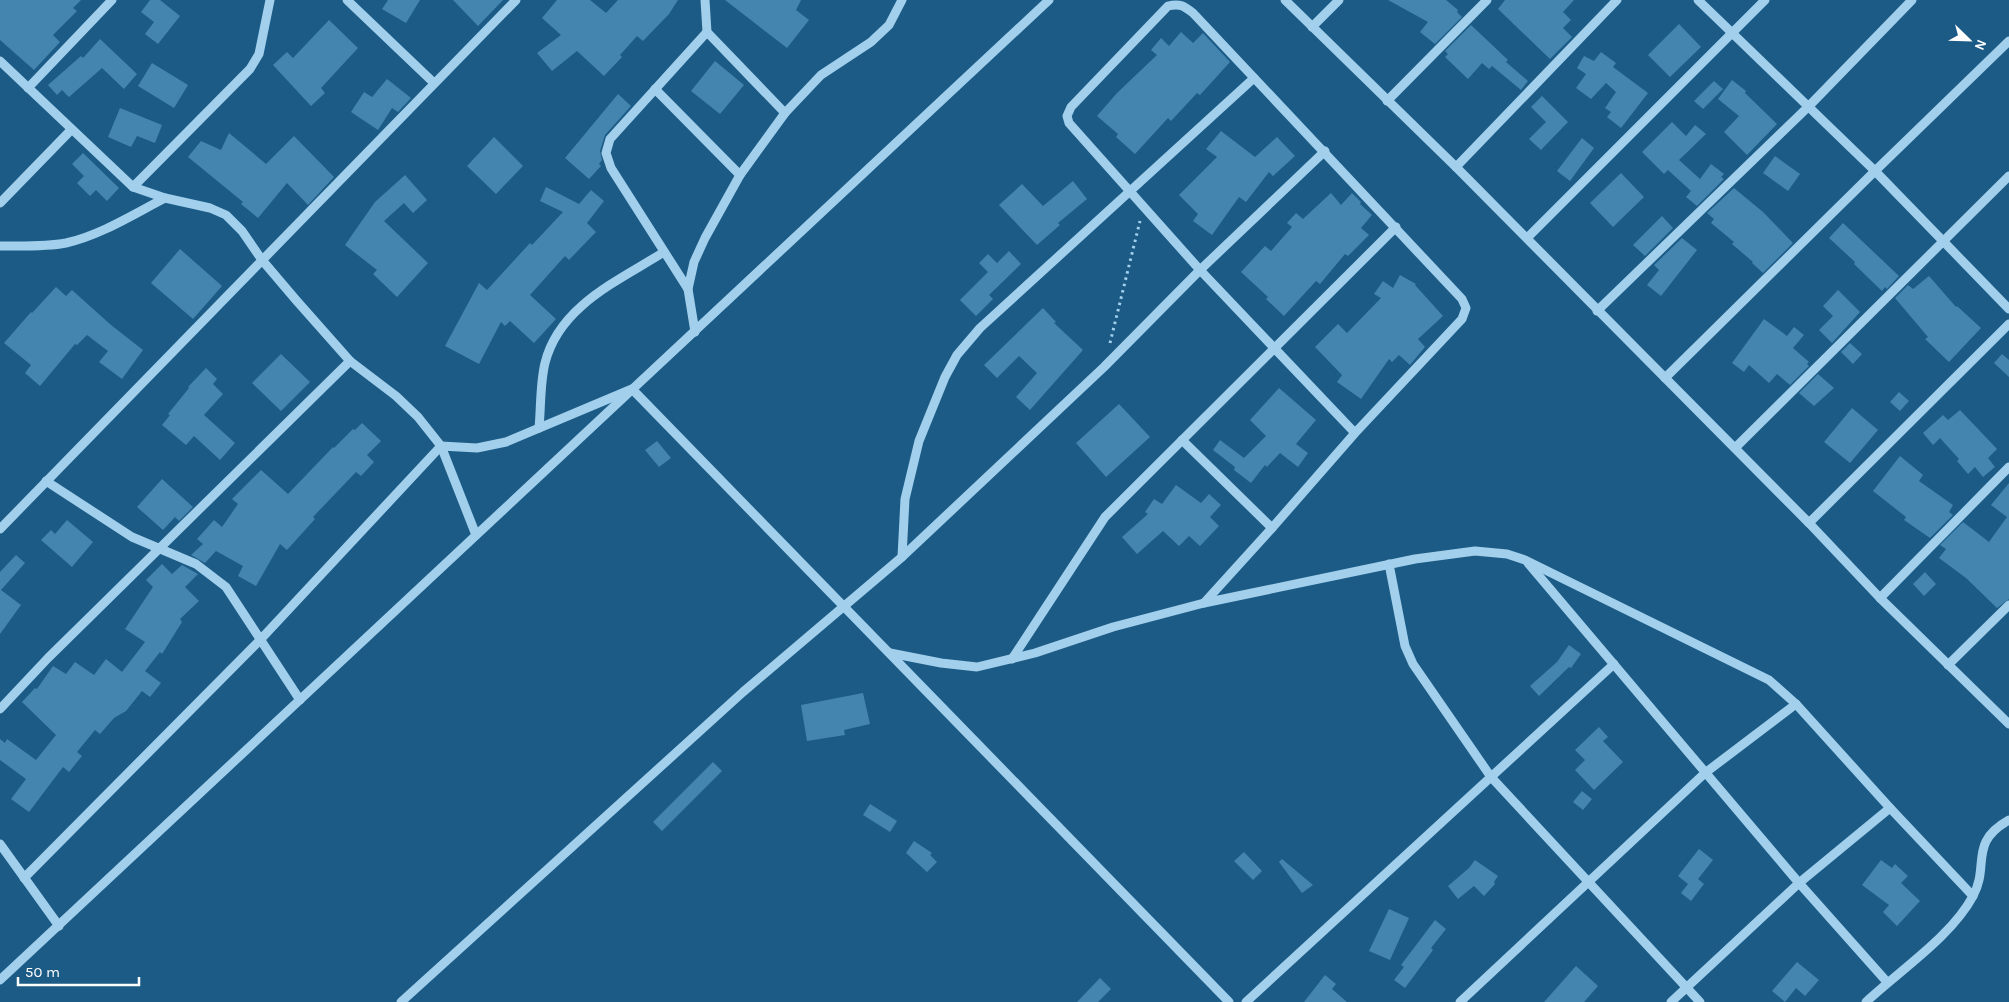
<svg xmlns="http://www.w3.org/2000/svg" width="2009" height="1002" viewBox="0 0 2009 1002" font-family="Karla,sans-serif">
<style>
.building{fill:#4485af}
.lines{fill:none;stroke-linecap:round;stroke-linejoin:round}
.path{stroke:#a2cfeb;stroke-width:3;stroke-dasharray:2.5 4;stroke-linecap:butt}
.minor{stroke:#a2cfeb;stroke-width:9}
</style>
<rect width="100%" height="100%" fill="#1b5b86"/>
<!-- building -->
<g class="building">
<path d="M0,0H81L73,8L77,11L53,35L60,42L34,70L0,40Z"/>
<path d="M150,0H160L180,16L158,44L145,34L154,22L141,12Z"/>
<path d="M388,0H420L406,23L382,9Z"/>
<path d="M453,0H503L478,26Z"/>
<path d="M557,0H590L606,13L618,0H678L669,14L643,41L637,36L620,55L622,57L604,76L577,51L552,71L537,53L561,35L542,18Z"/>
<path d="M725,0H801L796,10L809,20L787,48Z"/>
<path d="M1388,0H1446L1458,10L1457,12L1462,17L1435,44L1420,32L1428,22Z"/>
<path d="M1505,0H1574L1563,12L1571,20L1563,28L1572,37L1550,59L1498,9Z"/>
<path d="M329,20L358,48L321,88L325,93L311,106L273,65L287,52L293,58Z"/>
<path d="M1679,24L1701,47L1670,77L1648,55Z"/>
<path d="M1471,25L1508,60L1506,62L1528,81L1521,90L1492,66L1489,69L1482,63L1468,79L1445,57L1448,54L1445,51Z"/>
<path d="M1181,32L1193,43L1203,33L1230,62L1200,95L1197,93L1171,121L1168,118L1135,154L1116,137L1118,134L1097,116L1117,93L1157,55L1151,50L1161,38L1169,46Z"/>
<path d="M100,39L137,74L124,89L102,68L69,97L62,90L57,95L48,85L81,56L83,58Z"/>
<path d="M1601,52L1616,63L1613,67L1648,93L1621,128L1607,117L1611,112L1605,108L1616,92L1606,83L1591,99L1576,88L1586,74L1577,68L1584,56L1594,61Z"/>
<path d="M715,61L744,85L720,114L691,91Z"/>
<path d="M152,63L188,85L174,108L138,86Z"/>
<path d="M387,79L411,98L398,112L392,108L378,130L351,112L364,92L372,97Z"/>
<path d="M1732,80L1746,91L1745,93L1777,124L1747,155L1724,132L1739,116L1718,99Z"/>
<path d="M1714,81L1723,89L1703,109L1694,101Z"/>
<path d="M618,94L631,106L605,135L600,151L602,160L599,164L601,166L589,179L565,158Z"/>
<path d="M1542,96L1568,122L1541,150L1529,139L1546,122L1531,107Z"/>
<path d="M120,108L162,125L155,143L137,136L131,147L108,137Z"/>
<path d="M1672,122L1686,136L1695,125L1706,134L1679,160L1700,179L1711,164L1724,174L1721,177L1724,179L1697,206L1686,197L1691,191L1668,170L1664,174L1642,152Z"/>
<path d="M1221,131L1255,157L1277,137L1295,156L1273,176L1269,172L1246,202L1239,197L1212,235L1193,221L1198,214L1179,195L1217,157L1206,149Z"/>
<path d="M229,133L266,164L294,136L334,177L308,205L287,183L258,218L241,204L243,202L188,157L201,141L221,150Z"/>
<path d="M494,137L523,166L496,194L467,166Z"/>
<path d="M1582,138L1594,148L1570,181L1557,171Z"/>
<path d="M83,153L119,188L107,201L96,190L90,196L77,183L84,176L72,164Z"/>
<path d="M1775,156L1800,174L1788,191L1763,173Z"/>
<path d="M1621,173L1644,197L1613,227L1590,203Z"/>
<path d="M405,175L427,200L413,213L404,203L384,221L428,263L397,297L373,274L377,270L345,245L375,202Z"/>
<path d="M1073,181L1087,199L1058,223L1060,225L1037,245L999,205L1022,184L1043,206Z"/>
<path d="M546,187L579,204L591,190L604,201L587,223L596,232L569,260L565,256L530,295L556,319L534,343L510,321L505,326L501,322L479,364L445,346L479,283L487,290L530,243L532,245L563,212L540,201Z"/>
<path d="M1734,188L1763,212L1793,243L1763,273L1752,263L1753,262L1732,244L1734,242L1711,223L1714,219L1707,213Z"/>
<path d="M1331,193L1341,205L1352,193L1361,202L1360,204L1372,215L1361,228L1369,235L1348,256L1345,254L1320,284L1316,281L1284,316L1266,299L1268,297L1241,272L1265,246L1271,251L1292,227L1287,223L1296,213L1303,219Z"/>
<path d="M1662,216L1673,228L1645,256L1633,245Z"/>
<path d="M1843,223L1899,276L1887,289L1885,287L1882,291L1854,264L1855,262L1829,238Z"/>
<path d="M1682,238L1697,250L1661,296L1647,285L1659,270L1654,265Z"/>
<path d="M180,249L222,286L193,319L151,283Z"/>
<path d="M1009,251L1021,264L989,295L993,299L976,316L960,300L988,272L979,263L988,254L997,263Z"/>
<path d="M1400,275L1416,284L1415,285L1443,316L1418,339L1425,347L1410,365L1399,355L1392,362L1389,359L1361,399L1337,382L1342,375L1315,347L1338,324L1347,333L1381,298L1374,294L1383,281L1393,288Z"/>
<path d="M1929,276L1956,307L1957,306L1981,328L1949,362L1925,339L1928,337L1895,298L1908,285L1913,289Z"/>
<path d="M56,287L66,296L72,290L111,325L143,350L122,379L99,362L108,351L87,335L77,345L75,344L40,386L25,373L31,365L4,343L31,312L32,313Z"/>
<path d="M1838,290L1860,312L1832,343L1819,330L1833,316L1823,306Z"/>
<path d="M1043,308L1056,322L1054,323L1083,350L1030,410L1016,397L1037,373L1019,356L997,378L984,365Z"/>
<path d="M1764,319L1787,336L1794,327L1804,335L1793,348L1809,362L1807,364L1809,366L1790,385L1777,374L1769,383L1749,365L1744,372L1732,363Z"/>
<path d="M1850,343L1862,354L1853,364L1841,352Z"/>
<path d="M281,354L310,382L281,411L252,383Z"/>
<path d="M2002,354L2009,360V377L1994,363Z"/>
<path d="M206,368L217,379L213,384L223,394L204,415L235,443L220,460L194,436L186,445L162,425L170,415L168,414L189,388L188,387Z"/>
<path d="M1818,374L1834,388L1814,406L1799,393Z"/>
<path d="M1279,388L1316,420L1296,444L1308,453L1298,467L1280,453L1267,467L1265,465L1251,483L1234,470L1235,467L1213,450L1220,440L1244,458L1266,436L1250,420Z"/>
<path d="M1899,392L1909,401L1900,411L1890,402Z"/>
<path d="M1119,404L1150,437L1106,477L1076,443Z"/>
<path d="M1852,408L1878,430L1850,463L1824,442Z"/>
<path d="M1960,410L1997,449L1988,458L1995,467L1983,477L1975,467L1968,474L1957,461L1959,459L1940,438L1933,445L1923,433L1943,415L1948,420Z"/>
<path d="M362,423L381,441L367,455L374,462L361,476L356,472L313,517L315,519L287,550L280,544L256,586L238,576L243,566L216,551L205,563L191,555L203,544L197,539L214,520L222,527L238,504L232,499L261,470L288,494L333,447L334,448L353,429L355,430Z"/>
<path d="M657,441L671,458L659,467L645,450Z"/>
<path d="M1900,456L1923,475L1919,481L1953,505L1949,512L1953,515L1930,538L1904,520L1906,517L1873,491Z"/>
<path d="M162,479L193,507L179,521L175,517L163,530L137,507Z"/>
<path d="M2009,483V599L1997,608L1966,578L1939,558L1946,549L1940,545L1963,522L1989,542L2007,517L1991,505Z"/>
<path d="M1176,485L1201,503L1209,494L1221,505L1210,517L1219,526L1200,546L1189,536L1179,546L1163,531L1137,554L1122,537L1148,514L1145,512L1154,499L1162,504Z"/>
<path d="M67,520L93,542L72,567L41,540L51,530L55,534Z"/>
<path d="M16,555L25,563L1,590L21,605L0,634V572Z"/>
<path d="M162,564L172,574L182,565L198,574L185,587L199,601L180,619L182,622L162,654L160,652L145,671L161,683L150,697L142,691L126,711L114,718L100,734L95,730L77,752L82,756L69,772L63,767L29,812L11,799L26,779L0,760V739L5,743L7,739L36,760L56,735L22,702L35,688L37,689L53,666L66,674L75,662L94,675L106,659L122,672L145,642L125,629L153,587L146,580Z"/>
<path d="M1925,572L1936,584L1924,596L1913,584Z"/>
<path d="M1569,645L1581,654L1571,668L1569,667L1539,696L1530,686L1557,662Z"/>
<path d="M863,693L870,724L844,730L845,735L807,741L801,705Z"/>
<path d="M1599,727L1608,737L1603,741L1623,762L1594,790L1575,770L1585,760L1575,750Z"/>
<path d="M713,762L722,771L662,831L653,822Z"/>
<path d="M1582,791L1592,799L1583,810L1573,802Z"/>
<path d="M870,804L897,821L890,832L863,815Z"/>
<path d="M914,841L932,853L930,855L937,862L927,872L906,853Z"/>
<path d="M1699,849L1713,860L1698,879L1704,884L1691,901L1681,893L1688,884L1678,876Z"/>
<path d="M1244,852L1262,871L1253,880L1234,861Z"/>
<path d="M1282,859L1313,885L1302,893L1279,862Z"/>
<path d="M1475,860L1498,876L1494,882L1495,884L1484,896L1474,886L1458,899L1448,886L1469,868Z"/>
<path d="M1881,860L1892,868L1895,864L1908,876L1901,883L1920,901L1897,926L1883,912L1889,905L1862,885Z"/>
<path d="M1389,909L1409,918L1390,960L1369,951Z"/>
<path d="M1435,920L1446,929L1431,948L1433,950L1405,988L1394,980L1404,967L1401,965Z"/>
<path d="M1797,962L1819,980L1805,996L1796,988L1785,1002L1772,991Z"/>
<path d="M1576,966L1598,986L1584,1002H1544Z"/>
<path d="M1325,975L1336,984L1332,989L1347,1002H1304Z"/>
<path d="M1100,978L1111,989L1098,1002H1077Z"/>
</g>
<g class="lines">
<!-- path -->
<path class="path" d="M1110,343L1140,221"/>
<!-- minor -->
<g class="minor">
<path d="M347,0L434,83"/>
<path d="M705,0L707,32L785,113"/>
<path d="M1285,0L1456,167L1809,523L1880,598L2009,724"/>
<path d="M1698,0L1875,171L2009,309"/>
<path d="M1312,27L1339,0"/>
<path d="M0,61L133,187L165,198L210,208L226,215L242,231L262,260L296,300L350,361L396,396L418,417L441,446L476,535"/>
<path d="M28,88L112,0"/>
<path d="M655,89L740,175"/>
<path d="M1387,101L1487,0"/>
<path d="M1456,167L1617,0"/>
<path d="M133,187L250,69L259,54L270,0"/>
<path d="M0,203L71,130"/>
<path d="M1527,238L1765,0"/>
<path d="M0,246C22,246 45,247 66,243C101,235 134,214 165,198"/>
<path d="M688,289L611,168L606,153L610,139L707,32"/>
<path d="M1597,311L1809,106L1912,0"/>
<path d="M695,332L688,289L694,262L705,238L740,175L785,113L821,75L871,42L889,25L902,0"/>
<path d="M1665,378L1875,171L2009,41"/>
<path d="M539,428C541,407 540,383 545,363C559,306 618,281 664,252"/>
<path d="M1182,440L1272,528"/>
<path d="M1735,448L2009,176"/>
<path d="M46,481L132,537L196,564L226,587L300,700"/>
<path d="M1809,523L2009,324"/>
<path d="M0,529L516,0"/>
<path d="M902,557L905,499L919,441L945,377L957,355L980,328L1254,78"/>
<path d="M1528,563L1799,883L1887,982"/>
<path d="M1389,564L1405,646L1413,664L1491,777L1700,1002"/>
<path d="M1880,598L2009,467"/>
<path d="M1204,603L1272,528L1355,433L1462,319L1466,308L1462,299L1193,13C1184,6 1180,3 1168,6L1071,107L1067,116L1069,123L1200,270L1355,433"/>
<path d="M890,653L941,663L977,667L1035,653L1113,627L1204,603L1415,559L1475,551L1507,554L1525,560L1769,680L1796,704L1890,808L1973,896"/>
<path d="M1012,659L1105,517L1396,227"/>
<path d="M1948,665L2009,605"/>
<path d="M0,709L48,658L350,361"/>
<path d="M0,844L59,926"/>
<path d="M24,878L261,639L441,446L477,448L506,442L632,389L1229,1002"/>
<path d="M0,980L1049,0"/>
<path d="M401,1002L743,692L902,557L1104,367L1200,270L1325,151"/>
<path d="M1246,1002L1614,664"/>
<path d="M1460,1002L1705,773L1796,704"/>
<path d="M1671,1002L1799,883L1890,808"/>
<path d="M1866,1002C1899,971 1952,936 1973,896C1990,865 1968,843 2009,820"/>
</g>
</g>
<!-- north arrow -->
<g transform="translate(1969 40) rotate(113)" stroke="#1b5b86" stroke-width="4" paint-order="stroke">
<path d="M0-4L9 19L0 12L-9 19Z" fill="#ffffff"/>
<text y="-8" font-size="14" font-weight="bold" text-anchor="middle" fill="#ffffff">N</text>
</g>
<!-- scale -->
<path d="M18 977v8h121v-8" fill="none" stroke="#ffffff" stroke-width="2.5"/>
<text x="25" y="977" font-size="15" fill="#ffffff" stroke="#1b5b86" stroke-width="4" paint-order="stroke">50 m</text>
</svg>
